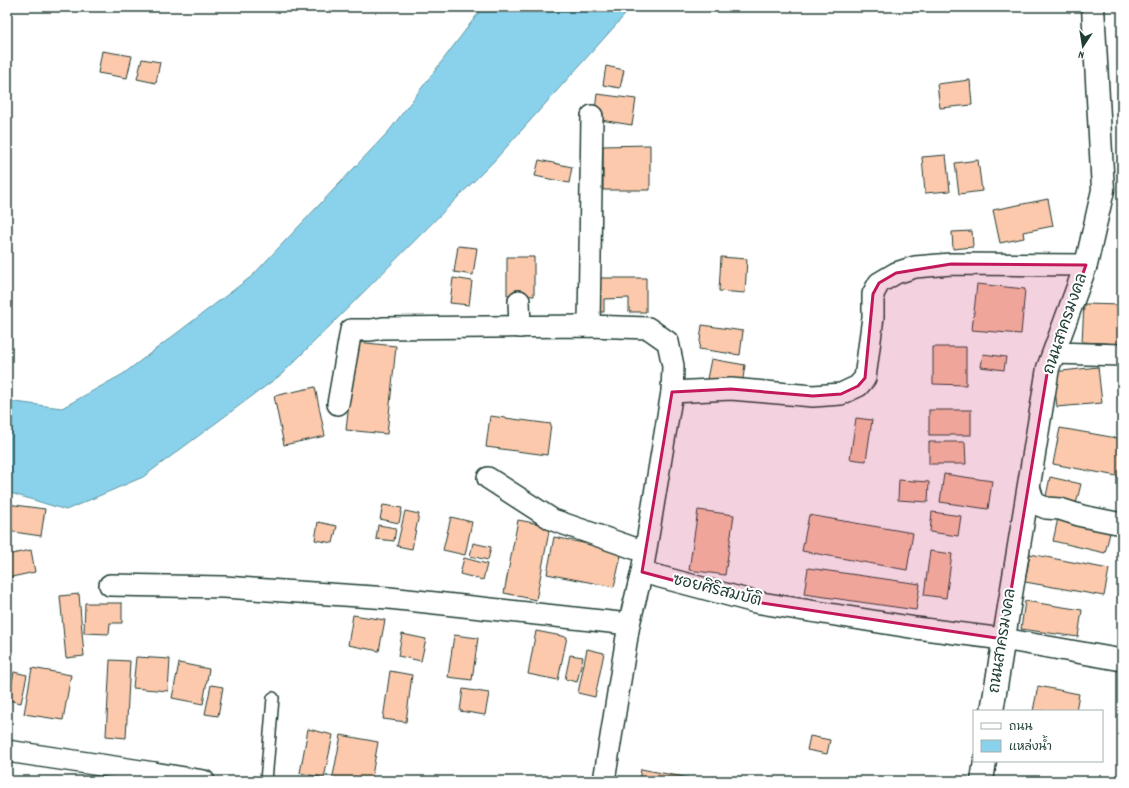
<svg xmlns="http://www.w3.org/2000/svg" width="1129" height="788" viewBox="0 0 1129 788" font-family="Dekko,'Playpen Sans Thai',sans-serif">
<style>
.water{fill:#8ad2ec;stroke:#5f96a2}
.building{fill:#fcc9ac;stroke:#1f3d34}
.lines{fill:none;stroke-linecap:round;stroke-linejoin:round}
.service-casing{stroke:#1f3d34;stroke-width:14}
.minor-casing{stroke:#1f3d34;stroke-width:24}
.tertiary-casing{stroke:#1f3d34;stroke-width:25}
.service{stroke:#fff;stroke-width:11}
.minor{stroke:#fff;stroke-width:21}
.tertiary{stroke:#fff;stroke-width:22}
.marked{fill:#c2185b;fill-opacity:0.2;stroke:#c2185b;stroke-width:3;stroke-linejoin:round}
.labels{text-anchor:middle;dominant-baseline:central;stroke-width:4;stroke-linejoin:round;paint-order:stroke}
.street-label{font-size:16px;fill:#1f3d34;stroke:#fff}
</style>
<rect width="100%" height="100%" fill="#fff"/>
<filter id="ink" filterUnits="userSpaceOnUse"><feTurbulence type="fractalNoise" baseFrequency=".025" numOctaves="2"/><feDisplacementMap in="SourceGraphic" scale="8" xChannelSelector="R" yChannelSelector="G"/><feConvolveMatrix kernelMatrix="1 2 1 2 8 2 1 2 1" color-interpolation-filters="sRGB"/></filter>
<g filter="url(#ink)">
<!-- water -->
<path class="water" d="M483,7H632L494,161L282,374L143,477L66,510L7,492V401L62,408L123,374L252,276L389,131Z"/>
<!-- building -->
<g class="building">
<path d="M102,51L132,56L127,78L98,73Z"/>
<path d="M142,59L160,62L156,83L137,79Z"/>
<path d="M606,66L624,70L620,88L603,85Z"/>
<path d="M970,80L972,105L940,108L937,84Z"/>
<path d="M597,94L636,99L632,125L594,119Z"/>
<path d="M650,145V190H603V146Z"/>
<path d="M946,155L950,191L925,193L922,157Z"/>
<path d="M539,160L572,167L569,183L535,176Z"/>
<path d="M978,160L982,191L959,194L955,163Z"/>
<path d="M1048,199L1053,226L1023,232L1024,238L1000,243L993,210Z"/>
<path d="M972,231L973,247L953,249L952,232Z"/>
<path d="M458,246L477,248L473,275L454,272Z"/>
<path d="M507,257H534V296L507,295Z"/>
<path d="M721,257L747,259L745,293L719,291Z"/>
<path d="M453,278L472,281L469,305L450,303Z"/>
<path d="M594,278H646V312H629V298L604,299V312H594Z"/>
<path d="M977,284L1025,289L1021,334L972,330Z"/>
<path d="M1084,304L1122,305V344L1082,342Z"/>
<path d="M702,325L743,331L740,355L699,349Z"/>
<path d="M356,342L396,346L387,434L346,430Z"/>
<path d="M933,347H966V385L933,384Z"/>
<path d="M983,354L1006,357L1004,370L981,367Z"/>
<path d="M711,359L745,365L742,385L707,379Z"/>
<path d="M1098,367L1102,403L1057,407L1053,372Z"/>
<path d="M315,387L325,436L284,445L274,396Z"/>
<rect x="929" y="410" width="42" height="25"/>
<path d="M490,416L551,424L547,455L486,447Z"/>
<path d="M856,418L872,420L866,461L850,459Z"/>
<path d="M1060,428L1122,439V477L1053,464Z"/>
<path d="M929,442H965L966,464H929Z"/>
<path d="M944,474L992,481L988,509L940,502Z"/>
<path d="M1050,477L1081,484L1075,508L1045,501Z"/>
<path d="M899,480L929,482L928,502L898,500Z"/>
<path d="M7,504L45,509L41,536L7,531Z"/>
<path d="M383,505L402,508L399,523L380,519Z"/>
<path d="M698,510L734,515L725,575L689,570Z"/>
<path d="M405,511L419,514L412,549L397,546Z"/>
<path d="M932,512L961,516L958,536L930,532Z"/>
<path d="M809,515L913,533L907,570L802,551Z"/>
<path d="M451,517L472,522L465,555L443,550Z"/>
<path d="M1058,518L1111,529L1105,553L1053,541Z"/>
<path d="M518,520L550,526L536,600L504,593Z"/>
<path d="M318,522L337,526L333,543L315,540Z"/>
<path d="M378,525L396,528L394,541L376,539Z"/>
<path d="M554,537L622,551L614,587L547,574Z"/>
<path d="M473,543L491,547L488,560L470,556Z"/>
<path d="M31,550L35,572L7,578V555Z"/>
<path d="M930,551L952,554L946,598L924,595Z"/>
<path d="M1030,554L1109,569L1104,596L1025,582Z"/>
<path d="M464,558L487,564L483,580L460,574Z"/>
<path d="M808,568L920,584L916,610L804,594Z"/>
<path d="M79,594L84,656L66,658L60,596Z"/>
<path d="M1025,601L1082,610L1078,637L1021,629Z"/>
<path d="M85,603H122V623H110L109,634L84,633Z"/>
<path d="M353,615L385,620L379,651L348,645Z"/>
<path d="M536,631L567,637L558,680L528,674Z"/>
<path d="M402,634L426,639L421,661L398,656Z"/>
<path d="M454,635L478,638L472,680L448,677Z"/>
<path d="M587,649L604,653L595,697L578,693Z"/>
<path d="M570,655L583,657L577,682L565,679Z"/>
<path d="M136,657L170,659L168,691L133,688Z"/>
<path d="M7,659H9L7,673Z"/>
<path d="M110,660L130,661L126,738L106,736Z"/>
<path d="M179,663L209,669L203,704L172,698Z"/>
<path d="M32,668L71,675L63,720L24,714Z"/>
<path d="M390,671L412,675L406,722L383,719Z"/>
<path d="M14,672L27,675L21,703L8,700Z"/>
<path d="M211,685L223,687L218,716L205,714Z"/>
<path d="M1038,686L1079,694L1076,711H1033Z"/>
<path d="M463,689L489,693L485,715L460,711Z"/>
<path d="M308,729L333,735L324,778L300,773Z"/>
<path d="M341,735L378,742L371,781H332Z"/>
<path d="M810,736L830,740L827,754L807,750Z"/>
<path d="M641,769L689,778L688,781H639Z"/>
</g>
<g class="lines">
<defs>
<path id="service" d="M266,781L273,698"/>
<g id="minor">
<path d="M519,301L520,327"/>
<path d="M589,326L592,116"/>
<path d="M1054,353L1122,355"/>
<path d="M672,392L731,389L813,396L841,394L858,386L865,378L873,317V294L879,283L896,273L915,267L951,264L1086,265"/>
<path d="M338,404L351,330H371L383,328L589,326L648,328L668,342L673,366L672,392L642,572"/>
<path d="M488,478L553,520L645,552"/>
<path d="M1029,487L1034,503L1046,508L1060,509L1082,516L1122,524"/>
<path d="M110,585L224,587L389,598L629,624"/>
<path d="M7,751L154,773"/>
<path d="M148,781L154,773L204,781"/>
<path d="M604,781L629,624L642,572L755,602L916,628L1003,639L1122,660"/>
</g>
<g id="tertiary">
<path d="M992,711L1048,368L1086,265L1103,190L1093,7"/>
<path d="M982,781L985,761"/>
</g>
</defs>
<!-- service casing -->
<use href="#service" class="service-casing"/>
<!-- minor casing -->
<use href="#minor" class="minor-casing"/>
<!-- tertiary casing -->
<use href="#tertiary" class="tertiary-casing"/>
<!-- service -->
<use href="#service" class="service"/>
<!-- minor -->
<use href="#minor" class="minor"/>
<!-- tertiary -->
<use href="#tertiary" class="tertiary"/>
</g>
</g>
<!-- marked area -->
<path class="marked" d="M951,264L1086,265L1048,368L1003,639L755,602L642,572L672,392L731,389L813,396L841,394L858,386L865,378L873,294L879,283L896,273Z"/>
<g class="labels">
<!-- street labels -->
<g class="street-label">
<text transform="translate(1066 324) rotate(-71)">ถนนสาครมงคล</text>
<text transform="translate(717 591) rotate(14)">ซอยศิริสมบัติ</text>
<text transform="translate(1003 641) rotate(-81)">ถนนสาครมงคล</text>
</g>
</g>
<!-- margin -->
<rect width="1129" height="788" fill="none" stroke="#fff" stroke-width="24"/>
<rect x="12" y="12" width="1105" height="764" fill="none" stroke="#1f3d34" stroke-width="1.5" filter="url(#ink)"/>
<!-- legend -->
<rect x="973" y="710" width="130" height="52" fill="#ffffff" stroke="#a5b1ae"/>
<rect x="981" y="723" width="20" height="6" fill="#ffffff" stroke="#a5b1ae"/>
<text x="1009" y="730" font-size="12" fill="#1f3d34">ถนน</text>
<rect x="981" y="740" width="20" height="12" fill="#8ad2ec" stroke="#a5b1ae"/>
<text x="1009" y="750" font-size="12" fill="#1f3d34">แหล่งน้ำ</text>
<!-- north arrow -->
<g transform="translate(1083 46) rotate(192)" stroke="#ffffff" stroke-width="3" paint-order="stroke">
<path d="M0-3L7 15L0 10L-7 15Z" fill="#1f3d34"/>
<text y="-6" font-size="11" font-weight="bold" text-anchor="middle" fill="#1f3d34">N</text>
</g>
</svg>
